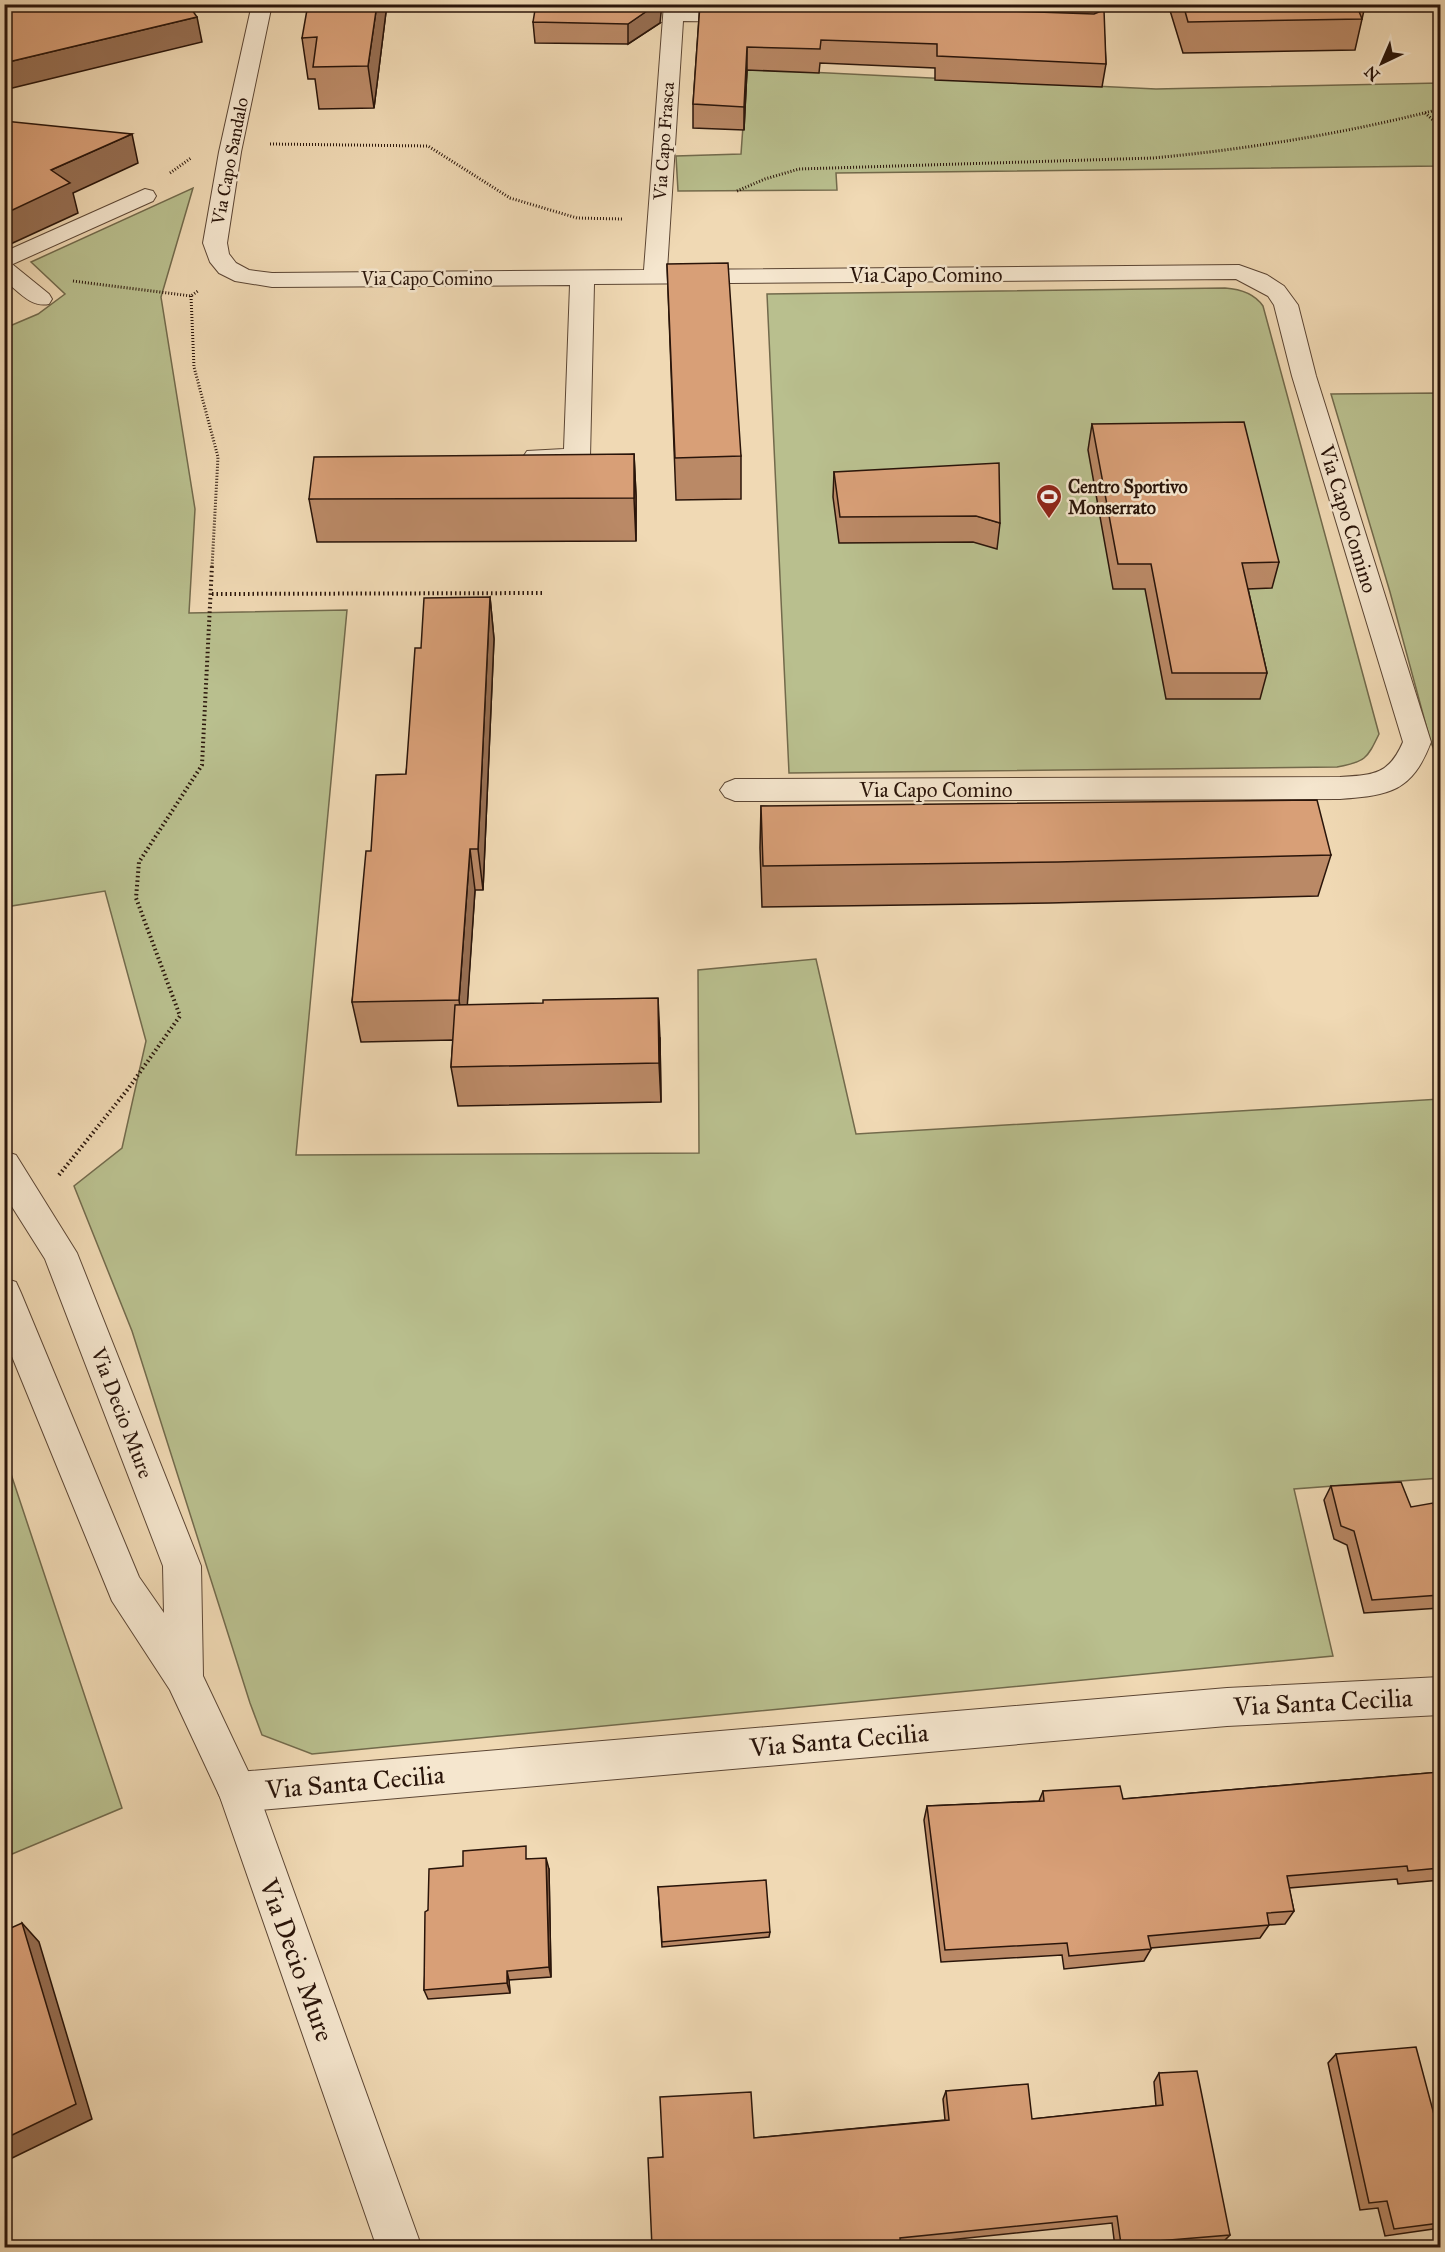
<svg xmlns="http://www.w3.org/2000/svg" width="1445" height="2252" viewBox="0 0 1445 2252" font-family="'IM FELL Great Primer',serif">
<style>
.green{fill:#b9bf8e;stroke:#726a4c;stroke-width:1.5}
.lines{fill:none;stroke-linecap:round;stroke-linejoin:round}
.service-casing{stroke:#5c4634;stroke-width:2}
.minor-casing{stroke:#5c4634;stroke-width:2}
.tertiary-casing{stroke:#5c4634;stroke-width:2}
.path-far1{stroke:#2a150a;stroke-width:3;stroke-dasharray:1 2;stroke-linecap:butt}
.path{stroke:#2a150a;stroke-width:4;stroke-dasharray:1.5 3;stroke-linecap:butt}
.service{fill:#f5e6ce;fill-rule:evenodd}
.minor{fill:#f5e6ce;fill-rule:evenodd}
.tertiary{fill:#f5e6ce;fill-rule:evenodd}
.wall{fill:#ba8966;stroke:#2a150a;stroke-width:1.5}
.shaded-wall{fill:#976f53;stroke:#2a150a;stroke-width:1.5}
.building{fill:#d89f77;stroke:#2a150a;stroke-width:1.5}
.labels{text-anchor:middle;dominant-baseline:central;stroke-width:5;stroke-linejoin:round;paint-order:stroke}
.far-street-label{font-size:18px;fill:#2a150a;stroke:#f5e6ce}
.far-poi-label{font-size:18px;font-weight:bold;fill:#2a150a;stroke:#f5e6ce;text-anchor:start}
.street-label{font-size:21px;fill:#2a150a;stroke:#f5e6ce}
.near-street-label{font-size:26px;fill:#2a150a;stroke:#f5e6ce}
</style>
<rect width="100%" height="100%" fill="#f0d9b4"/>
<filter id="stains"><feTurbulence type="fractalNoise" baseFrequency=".00333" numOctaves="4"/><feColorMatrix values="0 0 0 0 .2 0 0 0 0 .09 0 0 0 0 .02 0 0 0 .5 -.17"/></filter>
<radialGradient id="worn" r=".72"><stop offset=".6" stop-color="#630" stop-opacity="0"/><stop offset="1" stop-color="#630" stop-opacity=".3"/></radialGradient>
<!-- green -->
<g class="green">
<path d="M747,69L1156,89L1440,83V166L836,173L837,190L678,191L676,156L741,154Z"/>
<path d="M193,188L161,297L195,509L189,613L347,610L296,1155L699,1153L698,970L816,959L856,1134L1440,1099V1478L1294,1489L1333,1656L312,1754L262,1735L250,1703L132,1331L74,1186L122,1148L146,1041L105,891L5,907V328L38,314L65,294L31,262Z"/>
<path d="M1225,288C1240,289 1254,293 1263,306L1379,734C1367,759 1365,762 1337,767L789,773L767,294Z"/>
<path d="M1440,393V764L1430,740L1390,592L1331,394Z"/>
<path d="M5,1456L122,1808L5,1857H4Z"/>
</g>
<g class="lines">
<defs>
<path id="service" d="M4,263L12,264L49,294L52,299L49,304C31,308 18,291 4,280Z"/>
<g id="minor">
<path d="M252,4H272L241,152L227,243L229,254L236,263L249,270L272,273L644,270L664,4H684V8L745,10L752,12L755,16L752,20L745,22L683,21L667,270L1239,265L1267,275L1284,286L1298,305L1316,376L1431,742C1412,792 1390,795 1340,799L735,801L725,797L720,790L725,783L735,779L1340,777C1373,775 1389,775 1403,742L1292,376L1274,305L1268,296L1236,279L594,284L590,457L586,463C568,467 545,467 527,463L523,457L527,451L564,449L570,285L272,287L235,281L219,273L210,262L203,243L219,152Z"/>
<path d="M145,189L153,191L156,196L153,201L4,268V252Z"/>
<path d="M1440,1677V1715L1227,1726L238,1812L224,1806L218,1792L224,1778L238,1772L1227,1688Z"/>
</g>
<path id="tertiary" d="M4,1151L16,1155L77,1253L201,1566L203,1676L258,1792L422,2248H377L220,1797L170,1690L112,1601L4,1337V1278L16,1282L21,1293L139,1577L164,1613L163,1566L45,1259L4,1194Z"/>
</defs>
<!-- service casing -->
<use href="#service" class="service-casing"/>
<!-- minor casing -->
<use href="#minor" class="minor-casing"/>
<!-- tertiary casing -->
<use href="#tertiary" class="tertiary-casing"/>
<!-- path-far1 -->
<g class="path-far1">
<path d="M1425,113L1440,126"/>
<path d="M270,144L428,146L510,198L577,218L622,219"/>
<path d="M170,173L191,158"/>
<path d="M737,191L765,179L799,169L1153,158C1249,149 1347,133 1440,109"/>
<path d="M73,281L191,296L198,291"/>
<path d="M191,296L194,367L218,457L212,567"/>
</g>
<!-- path -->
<g class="path">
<path d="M212,594L544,593"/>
<path d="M59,1175L128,1089L180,1016L136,898L139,862L202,765L212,565"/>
</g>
<!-- service -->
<use href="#service" class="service"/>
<!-- minor -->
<use href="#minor" class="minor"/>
<!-- tertiary -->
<use href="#tertiary" class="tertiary"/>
</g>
<!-- wall -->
<g class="wall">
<path d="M387,4L374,108L319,109L315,79H308L302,38Z"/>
<path d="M700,4H1103V11L1106,64L1102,87L935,80V68L820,63L819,73L747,70L744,130L693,128V104Z"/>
<path d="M1168,4H1365V6L1355,50L1183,53Z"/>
<path d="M533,22L660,23L628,44L535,43Z"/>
<path d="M667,264L741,456V499L676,500Z"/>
<path d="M1092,424L1279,562L1272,588L1248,589L1267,673L1260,699H1166L1145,589H1113L1088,450Z"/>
<path d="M634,454L636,496V541L317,542L309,499Z"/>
<path d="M834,472L1000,523L997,549L973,542L839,543L833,497Z"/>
<path d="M490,597L494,639L483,890H475L467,1005L660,1038L661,1102L458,1106L451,1067L453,1040L361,1042L352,1002L371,851L406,774L421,648Z"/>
<path d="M761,806L1331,855L1318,896L1050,903L762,907L760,848Z"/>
<path d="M1331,1486L1411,1507L1440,1530V1608L1364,1613L1347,1545L1334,1539L1324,1500Z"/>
<path d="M1440,1772V1880L1398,1884L1397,1879L1289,1888L1294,1911L1285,1924L1269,1925L1260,1938L1151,1948V1949L1144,1961L1064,1969L1062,1955L941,1962L924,1820L927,1806L1039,1801L1043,1791L1123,1799Z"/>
<path d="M528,1859L549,1869L551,1977L509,1980L510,1993L428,1999L424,1990L428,1910L463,1866Z"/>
<path d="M658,1887L770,1932L769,1937L662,1947Z"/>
<path d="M1336,2054L1440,2137V2228L1385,2236L1378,2208L1360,2210L1328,2063Z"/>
<path d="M1159,2073L1230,2235L1223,2242L1152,2247H1115L1112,2223L900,2245L663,2157L754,2138L945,2120L943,2099L946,2091L1032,2119L1156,2106L1154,2082Z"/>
</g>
<!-- shaded-wall -->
<g class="shaded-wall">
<path d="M4,4H72L4,20Z"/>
<path d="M377,4H387L374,108L368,66Z"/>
<path d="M657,4H662L660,23L628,44V24Z"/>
<path d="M197,17L202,42L4,90V63Z"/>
<path d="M747,47V70L744,130V107Z"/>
<path d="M132,134L138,163L73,193L78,213L4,247V214L51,170Z"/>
<path d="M634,454L636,496V541L634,498Z"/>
<path d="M490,597L494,639L483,890L478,849Z"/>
<path d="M470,849L475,890L465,1040L459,1000Z"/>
<path d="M658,998L660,1038L661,1102L659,1063Z"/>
<path d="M546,1858L549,1869L551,1977L549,1967Z"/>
<path d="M22,1923L39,1942L92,2119L4,2162V2139Z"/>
<path d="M507,1971L509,1980L510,1993L507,1983Z"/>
</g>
<!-- building -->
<g class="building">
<path d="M29,4H188L197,17L4,63V10Z"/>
<path d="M308,4H377L368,66L313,67L317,37L302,38Z"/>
<path d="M536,4H657L628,24L533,22Z"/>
<path d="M700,4H814L1094,14L1104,10L1106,64L937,56V44L821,40L820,49L747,47L744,107L693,104Z"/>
<path d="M1183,4H1365V6H1357L1362,19L1188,22Z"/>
<path d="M4,121L132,134L51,170L70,183L4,214Z"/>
<path d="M728,263L741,456L675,458L667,264Z"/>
<path d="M1244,422L1279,562L1242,563L1267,673H1172L1151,564H1118L1092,424Z"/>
<path d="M634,454V498L309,499L314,457Z"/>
<path d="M999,463L1000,523L976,516L840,517L834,472Z"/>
<path d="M490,597L478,849H470L459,1000L352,1002L366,851H371L376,775L406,774L415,648H421L424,598Z"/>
<path d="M1317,800L1331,855L1058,862L763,866L761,806Z"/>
<path d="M658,998L659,1063L451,1067L455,1005L543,1003V1000Z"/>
<path d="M1401,1482L1411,1507L1433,1503L1440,1530V1595L1372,1600L1354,1531L1341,1526L1331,1486Z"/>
<path d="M1440,1772V1868L1408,1871L1407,1866L1287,1876L1294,1911L1267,1913L1269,1925L1148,1936L1151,1949L1069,1956L1067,1943L945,1950L927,1806L1044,1801L1043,1791L1120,1786L1123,1799Z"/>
<path d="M526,1846V1859L546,1858L549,1967L507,1971V1983L424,1990L425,1912L428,1910L429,1869L463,1866V1851Z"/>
<path d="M766,1880L770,1932L662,1942L658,1887Z"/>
<path d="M22,1923L76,2104L4,2139V1931Z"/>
<path d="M1416,2047L1440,2137V2223L1394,2229L1387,2201L1369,2203L1336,2054Z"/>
<path d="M1197,2071L1230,2235L1121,2244L1117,2216L900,2238L901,2247H652L648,2158L663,2157L660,2097L751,2092L754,2138L949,2120L946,2091L1028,2084L1032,2119L1163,2105L1159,2073Z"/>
</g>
<!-- icons -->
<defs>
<symbol id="stadium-pin" viewBox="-11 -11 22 30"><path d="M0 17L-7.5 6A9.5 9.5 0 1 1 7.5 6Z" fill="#8f2418" stroke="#f5e6ce"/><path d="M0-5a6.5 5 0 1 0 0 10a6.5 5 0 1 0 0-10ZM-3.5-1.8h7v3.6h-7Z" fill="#fff"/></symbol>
</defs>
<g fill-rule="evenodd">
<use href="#stadium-pin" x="1034" y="482" width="30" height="40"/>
</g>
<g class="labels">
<!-- far-street labels -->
<g class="far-street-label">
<text transform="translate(664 141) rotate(-86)">Via Capo Frasca</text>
<text transform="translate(230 161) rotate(-79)">Via Capo Sandalo</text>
<text x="427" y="279">Via Capo Comino</text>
</g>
<!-- far-poi labels -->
<g class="far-poi-label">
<text x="1068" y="487">Centro Sportivo<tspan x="1068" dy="21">Monserrato</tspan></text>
</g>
<!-- street labels -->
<g class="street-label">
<text x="926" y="275">Via Capo Comino</text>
<text transform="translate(1348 519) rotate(73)">Via Capo Comino</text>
<text x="936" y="790">Via Capo Comino</text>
<text transform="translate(122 1413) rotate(69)">Via Decio Mure</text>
</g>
<!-- near-street labels -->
<g class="near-street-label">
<text transform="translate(1323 1702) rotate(-3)">Via Santa Cecilia</text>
<text transform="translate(839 1740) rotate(-5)">Via Santa Cecilia</text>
<text transform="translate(355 1782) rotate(-5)">Via Santa Cecilia</text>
<text transform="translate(297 1960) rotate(70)">Via Decio Mure</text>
</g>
</g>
<!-- margin -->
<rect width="1445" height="2252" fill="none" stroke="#f0d9b4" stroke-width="24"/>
<rect x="6" y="6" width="1433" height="2240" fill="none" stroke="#2a150a" stroke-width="3"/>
<rect x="12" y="12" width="1421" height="2228" fill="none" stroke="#2a150a" stroke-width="1.5"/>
<!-- north arrow -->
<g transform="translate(1382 63) rotate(224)" stroke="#f5e6ce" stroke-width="4.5" paint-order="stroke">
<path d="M0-4.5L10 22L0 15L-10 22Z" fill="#2a150a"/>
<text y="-9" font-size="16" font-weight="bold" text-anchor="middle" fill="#2a150a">N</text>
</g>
<rect width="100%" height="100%" filter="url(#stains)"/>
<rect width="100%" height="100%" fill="url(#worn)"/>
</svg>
